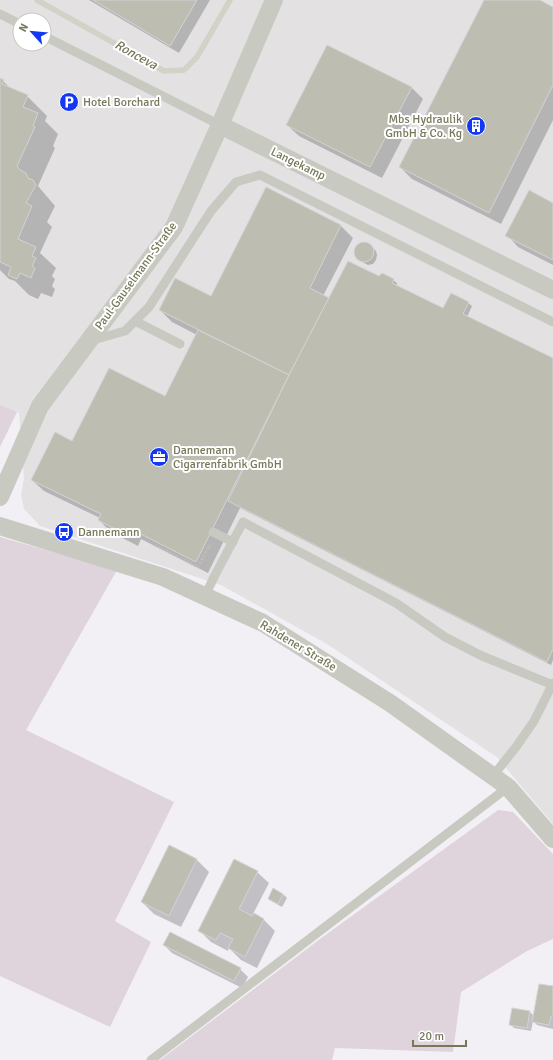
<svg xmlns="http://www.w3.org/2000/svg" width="553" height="1060" viewBox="0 0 553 1060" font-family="Signika,sans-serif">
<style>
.built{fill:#e3e1e2;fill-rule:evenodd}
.green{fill:#dfd3dc}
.shadow{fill:#0003}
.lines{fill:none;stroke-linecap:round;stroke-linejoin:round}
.stream{stroke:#d4d1c6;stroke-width:5.5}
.building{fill:#bdbdb1;stroke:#d4d3d5}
.path{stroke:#bfbfba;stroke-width:2.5;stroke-dasharray:2 2;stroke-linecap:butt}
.service{stroke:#c8c9c1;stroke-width:9}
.minor{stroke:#c8c9c1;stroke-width:18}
.labels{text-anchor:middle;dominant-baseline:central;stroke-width:4;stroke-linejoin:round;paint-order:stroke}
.poi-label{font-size:12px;fill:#777859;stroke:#fff;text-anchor:start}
.street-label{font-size:12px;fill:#777859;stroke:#fff}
.water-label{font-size:13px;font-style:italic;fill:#7a7658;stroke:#fff}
</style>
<rect width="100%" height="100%" fill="#f3f0f5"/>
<!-- built -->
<path class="built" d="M0,0H553V824L497,757L327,644L221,585L40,526L24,509L21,495L24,478L19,413L0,405ZM20,20H44V44H20Z"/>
<!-- green -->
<g class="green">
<path d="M0,405L17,412L0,447Z"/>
<path d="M0,537L117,570L26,730L174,802L115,921L151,942L110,1027L0,976Z"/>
<path d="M498,810L513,812L553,854V939L527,951L461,992L453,1052L335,1048L332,1060H160L320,939Z"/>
</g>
<!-- shadow -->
<g class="shadow">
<path d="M89,0H210L179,53Z"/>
<path d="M485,0H538L553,8V120L501,224L412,179L400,167Z"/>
<path d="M0,79L3,81L12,90L27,96L47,116L45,121L58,134L53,146L55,148L38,186L55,206L47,222L52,227L40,253L56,268L52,276L55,279L52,286L55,289L52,297L41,293L38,299L29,295L15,281L9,279L0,270Z"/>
<path d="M411,87L423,99L382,178L299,136L287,125Z"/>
<path d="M266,189L341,226L353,238L323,296L330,299L379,278L393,280L397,283L396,286L443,309L468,303L472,306L467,317L553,359V660L551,665L240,508L208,573L141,539L138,546L111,532L99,520L100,518L44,491L32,480L73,442L166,397L197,335L172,322L160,310L212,298Z"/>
<path d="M553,204V265L518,247L507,235Z"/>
<path d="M363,243H368L376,251L377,255L376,260L373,264L368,265L364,263L356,256L355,252L356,247L359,244Z"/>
<path d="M169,847L197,860L209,872L181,927L154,914L142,902Z"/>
<path d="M257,872L269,883L253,914L263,919L275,931L257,968L241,960L229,948L228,951L211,942L199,930Z"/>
<path d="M283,894L287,898L282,907L273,902L269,899Z"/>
<path d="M164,945L240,969L248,977L242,988L172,953Z"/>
<path d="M553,987V1029L537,1025L533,1021L531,1031L514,1028L510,1024L513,1009L530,1012L534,1016Z"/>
</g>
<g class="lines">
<!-- stream -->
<path class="stream" d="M37,0L164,71L184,70L197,57L230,0"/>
</g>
<!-- building -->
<g class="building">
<path d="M93,0H197L170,46Z"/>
<path d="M484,0H540L553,7V85L489,213L399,167Z"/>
<path d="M327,45L412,87L370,167L286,125Z"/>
<path d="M0,78L4,80L2,84L28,95L23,107L38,113L33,126L35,127L17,166L20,170L26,173L28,178L33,180L36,185L26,203L32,206L18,239L36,247L32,256L36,258L32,266L35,268L31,278L20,273L17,279L8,275L11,267L0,262Z"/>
<path d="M266,187L341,225L310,288L329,298L289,375L159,310L175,278L211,296Z"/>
<path d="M529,190L553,203V260L505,236Z"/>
<circle cx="364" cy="252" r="10"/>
<path d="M348,261L379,276L382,273L394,279L392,283L443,308L451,293L469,302L463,314L553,358V649L547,662L228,501L289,375Z"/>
<path d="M198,330L289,375L196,562L129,528L126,535L98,520L101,514L31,480L55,432L72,441L109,368L165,396Z"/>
<path d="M169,845L197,859L169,916L141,902Z"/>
<path d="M234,859L258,871L239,909L252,916L254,913L264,919L245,957L228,948L233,939L220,933L216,940L198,931Z"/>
<path d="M273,888L283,894L278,904L268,899Z"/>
<path d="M170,932L241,968L234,981L163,945Z"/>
<path d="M539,984L553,986V985V1016H551L549,1025L532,1022Z"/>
<path d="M512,1008L530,1011L527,1028L509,1025Z"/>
</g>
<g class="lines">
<!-- path -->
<path class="path" d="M155,545L198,567L209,546L210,547"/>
<!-- service -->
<g class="service">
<path d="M0,14L20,24"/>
<path d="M44,36L220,125"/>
<path d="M135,321L180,344"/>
<path d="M93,340L125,331L149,307L211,211L236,182L260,175L553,322"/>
<path d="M213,532L233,542"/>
<path d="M205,596L214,577L243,522L396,603L445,637L482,656L553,685"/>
<path d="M493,776L516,747L534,721L553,683"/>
<path d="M151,1060L508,787"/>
</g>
<!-- minor -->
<g class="minor">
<path d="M220,125L553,290"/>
<path d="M0,497L40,406L174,227L220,125L274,0"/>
<path d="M0,526L163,577L263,623L390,703L508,787L553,839"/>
</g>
</g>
<!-- icons -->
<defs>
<symbol id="parking-disc" viewBox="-11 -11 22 22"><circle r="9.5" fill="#1337f2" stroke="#fff"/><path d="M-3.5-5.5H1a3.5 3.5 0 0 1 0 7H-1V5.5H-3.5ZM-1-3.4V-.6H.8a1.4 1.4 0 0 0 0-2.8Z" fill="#fff"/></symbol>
<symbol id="building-disc" viewBox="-11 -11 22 22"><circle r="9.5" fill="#1337f2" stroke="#fff"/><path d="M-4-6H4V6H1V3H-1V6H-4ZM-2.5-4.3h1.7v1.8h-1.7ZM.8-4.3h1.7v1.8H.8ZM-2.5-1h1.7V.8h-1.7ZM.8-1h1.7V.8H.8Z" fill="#fff"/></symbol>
<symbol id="office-disc" viewBox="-11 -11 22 22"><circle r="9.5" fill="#1337f2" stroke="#fff"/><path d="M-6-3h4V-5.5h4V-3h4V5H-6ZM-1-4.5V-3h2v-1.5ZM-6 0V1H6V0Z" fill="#fff"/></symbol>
<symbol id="bus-disc" viewBox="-11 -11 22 22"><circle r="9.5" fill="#1337f2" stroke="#fff"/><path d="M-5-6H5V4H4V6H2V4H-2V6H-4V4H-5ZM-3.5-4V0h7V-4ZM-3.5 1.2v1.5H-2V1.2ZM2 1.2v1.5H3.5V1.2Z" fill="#fff"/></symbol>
</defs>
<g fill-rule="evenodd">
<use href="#parking-disc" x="58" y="91" width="22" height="22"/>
<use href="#building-disc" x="465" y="115" width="22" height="22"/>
<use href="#office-disc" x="148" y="446" width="22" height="22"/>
<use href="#bus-disc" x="53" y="521" width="22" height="22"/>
</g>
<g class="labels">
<!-- poi labels -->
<g class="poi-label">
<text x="83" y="102">Hotel Borchard</text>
<text x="462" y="119" text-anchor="end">Mbs Hydraulik<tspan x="462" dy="14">GmbH &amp; Co. Kg</tspan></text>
<text x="173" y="450">Dannemann<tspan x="173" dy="14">Cigarrenfabrik GmbH</tspan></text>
<text x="78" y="532">Dannemann</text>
</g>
<!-- street labels -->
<g class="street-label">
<text transform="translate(298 164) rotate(26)">Langekamp</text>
<text transform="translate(136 276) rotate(-54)">Paul-Gauselmann-Straße</text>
<text transform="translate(298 646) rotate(31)">Rahdener Straße</text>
</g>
<!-- water labels -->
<g class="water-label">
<text transform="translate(136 55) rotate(29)">Ronceva</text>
</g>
</g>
<!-- north arrow -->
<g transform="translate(32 32) rotate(297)"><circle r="19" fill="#ffffff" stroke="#c9c9bd"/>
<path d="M0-3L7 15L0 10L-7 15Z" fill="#1337f2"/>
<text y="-6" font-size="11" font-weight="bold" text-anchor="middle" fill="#777859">N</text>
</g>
<!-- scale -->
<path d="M413 1040v6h53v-6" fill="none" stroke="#777859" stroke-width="2"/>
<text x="419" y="1040" font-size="12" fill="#777859" stroke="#ffffff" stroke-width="3" paint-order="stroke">20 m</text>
</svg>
